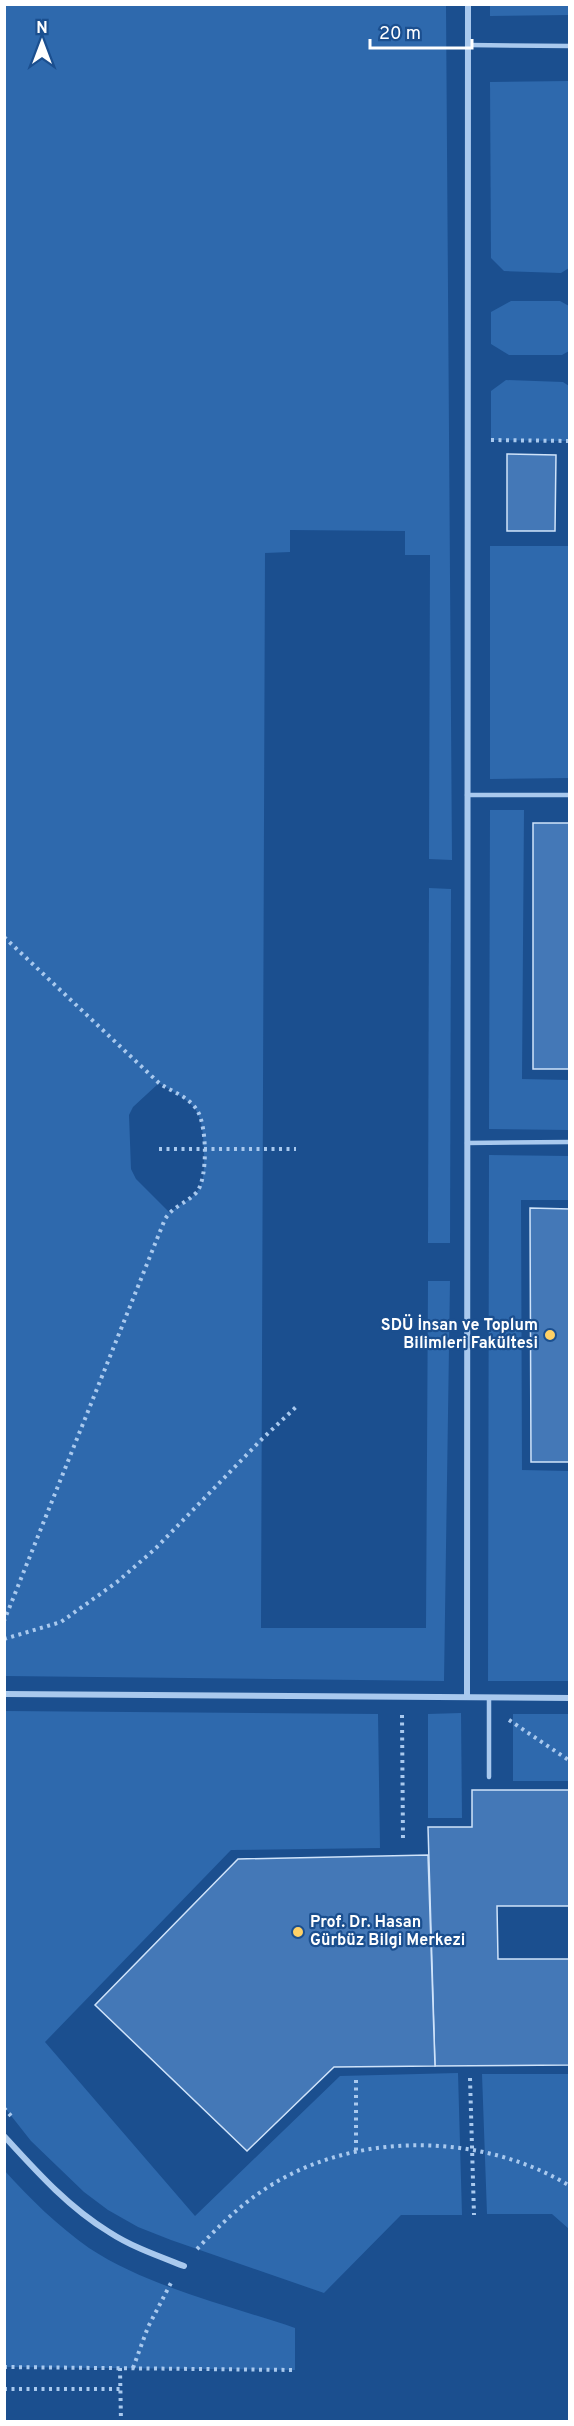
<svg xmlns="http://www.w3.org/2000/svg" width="574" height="2426" viewBox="0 0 574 2426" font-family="Overpass,sans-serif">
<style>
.green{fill:#2e69ad;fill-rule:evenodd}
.building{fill:#4478b7;stroke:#cfe3fa;stroke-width:1.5}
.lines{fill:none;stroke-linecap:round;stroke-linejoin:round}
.path{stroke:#a9c9ee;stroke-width:4;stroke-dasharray:3 4.5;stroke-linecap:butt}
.lane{stroke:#a9c9ee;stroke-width:4.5}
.street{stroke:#a9c9ee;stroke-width:6}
.poi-dot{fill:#ffd166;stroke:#1b4f8f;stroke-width:2}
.labels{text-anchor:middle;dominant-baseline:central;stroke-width:4.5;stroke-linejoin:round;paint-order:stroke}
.poi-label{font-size:16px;font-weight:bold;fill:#fff;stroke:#1b4f8f;text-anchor:end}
</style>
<rect width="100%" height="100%" fill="#1b4f8f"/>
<!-- green -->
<g class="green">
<path d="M5,4L446,5L452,860L429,859L430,555H405V531L290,530V552L265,553L261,1628H426L428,1281H450L444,1681L5,1676ZM159,1083C195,1105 203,1105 204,1152C204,1164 205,1178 199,1189C192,1200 179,1204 170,1213L136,1179L131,1169L129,1115L133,1107Z"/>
<path d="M490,5H569V15L490,16Z"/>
<path d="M569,81V268L561,273L504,271L491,258L490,82Z"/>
<path d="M511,301H560L569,306V351L562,355H509L491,344V312Z"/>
<path d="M506,380L563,382L569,386V441L491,440V391Z"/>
<path d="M569,531V778L490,779V546H569Z"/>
<path d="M490,810H524L522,1079L569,1080V1130L489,1129Z"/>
<path d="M429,888L451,889L450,1243H428Z"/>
<path d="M489,1155L569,1156V1200H521L522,1470L569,1471V1681H488Z"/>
<path d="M5,1711L378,1714L380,1848L231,1850L45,2042L195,2216L340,2076L458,2073L462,2215H401L324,2293L171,2240L138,2227L108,2210L84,2192L31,2141L5,2108Z"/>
<path d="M461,1713L462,1818H428V1714Z"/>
<rect x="513" y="1714" width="56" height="67"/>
<path d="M482,2074H569V2229L552,2214H487Z"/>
<path d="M4,2170C30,2199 58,2226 89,2248C146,2286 230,2306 295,2328V2370L5,2367Z"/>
</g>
<!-- building -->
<g class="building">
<path d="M507,454L556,455L555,531H507Z"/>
<rect x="533" y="823" width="37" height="246"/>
<path d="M530,1208L570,1209V1462H531Z"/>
<path d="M472,1790H570V1906H497L498,1959H570V2065L435,2066L428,1827H472Z"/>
<path d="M428,1855L435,2066L334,2067L247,2151L95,2005L238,1859Z"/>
</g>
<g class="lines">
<!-- path -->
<g class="path">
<path d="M491,440L570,441"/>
<path d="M4,937L159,1083C172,1092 188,1096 197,1110C207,1125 208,1177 197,1192C187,1203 173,1206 165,1219L4,1621"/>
<path d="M159,1149H296"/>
<path d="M4,1639L61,1622L117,1582L155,1549L262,1439L296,1407"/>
<path d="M402,1715L403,1842"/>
<path d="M509,1720L570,1761"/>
<path d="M470,2078L474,2215"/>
<path d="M356,2080V2153"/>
<path d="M4,2108L12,2117"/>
<path d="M197,2249C220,2225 243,2202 273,2184C360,2131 483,2133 570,2186"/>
<path d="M4,2367L295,2370"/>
<path d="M120,2368L121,2422"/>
<path d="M133,2368L148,2327L172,2281"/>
<path d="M4,2389H120"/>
</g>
<!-- lane -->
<g class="lane">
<path d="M468,45L570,46"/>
<path d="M467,795H570"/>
<path d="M467,1143L570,1142"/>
<path d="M489,1698V1777"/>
</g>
<!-- street -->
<g class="street">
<path d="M4,1694L570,1698"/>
<path d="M467,1697L468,4"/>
<path d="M4,2136C36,2171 68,2207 109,2232C132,2247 158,2256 184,2266"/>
</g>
</g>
<!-- markers -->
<g class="poi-dot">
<circle cx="550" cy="1335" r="6"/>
<circle cx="298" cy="1932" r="6"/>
</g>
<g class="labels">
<!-- poi labels -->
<g class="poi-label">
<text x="538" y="1326">SDÜ İnsan ve Toplum<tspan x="538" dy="18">Bilimleri Fakültesi</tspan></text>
<text x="310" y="1923" text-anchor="start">Prof. Dr. Hasan<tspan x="310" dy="18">Gürbüz Bilgi Merkezi</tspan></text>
</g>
</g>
<!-- border -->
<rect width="574" height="2426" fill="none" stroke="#ffffff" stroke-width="12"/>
<!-- north arrow -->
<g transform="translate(42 42)" stroke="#1b4f8f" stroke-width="4.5" paint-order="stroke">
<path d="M0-4.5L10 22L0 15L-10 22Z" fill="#ffffff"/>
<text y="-9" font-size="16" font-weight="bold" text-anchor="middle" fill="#ffffff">N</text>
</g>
<!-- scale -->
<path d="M370 39v9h102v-9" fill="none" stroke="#ffffff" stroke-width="3"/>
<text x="379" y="39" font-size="18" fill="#ffffff" stroke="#1b4f8f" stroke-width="4.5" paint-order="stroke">20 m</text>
</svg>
